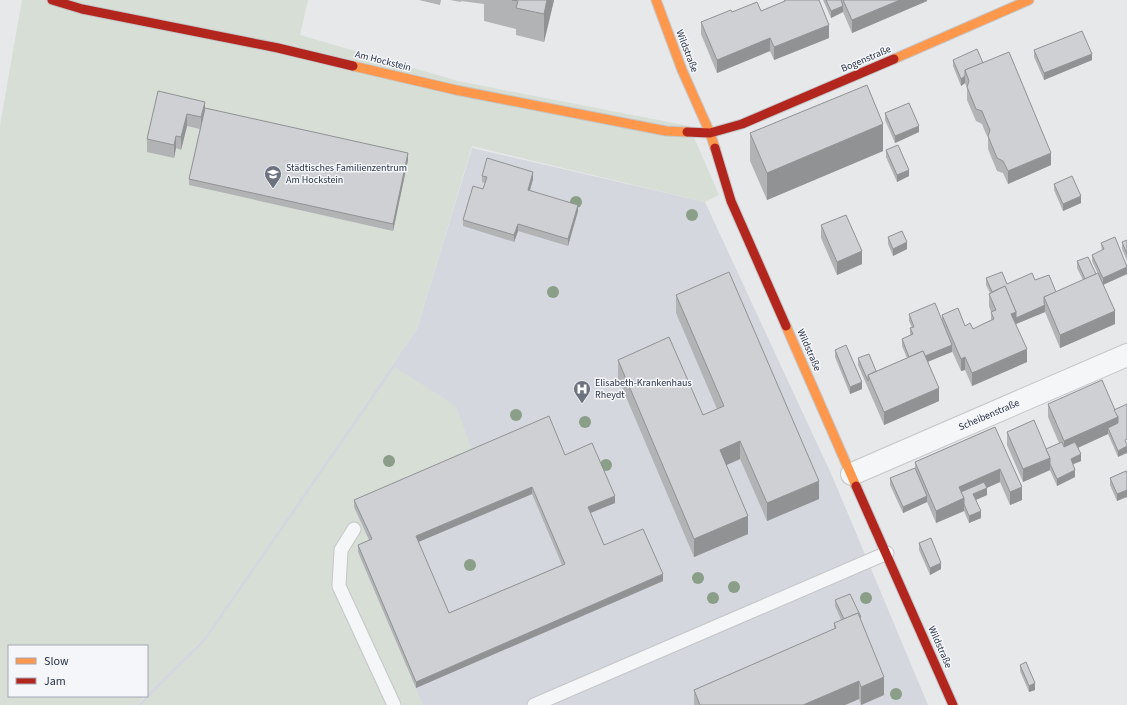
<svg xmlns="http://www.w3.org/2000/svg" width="1127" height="705" viewBox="0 0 1127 705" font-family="'Source Sans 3',sans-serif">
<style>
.built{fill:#d4d7dd}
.green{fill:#d6ded6}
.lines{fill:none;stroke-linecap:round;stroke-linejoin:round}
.lane-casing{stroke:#c4c6c8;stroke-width:15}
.street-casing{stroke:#c4c6c8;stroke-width:24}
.slow-casing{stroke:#c4c6c8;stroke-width:11}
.jam-casing{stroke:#c4c6c8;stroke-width:11}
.lane{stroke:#f5f6f7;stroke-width:13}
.street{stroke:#f5f6f7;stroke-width:22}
.slow{stroke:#ff974d;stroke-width:9}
.jam{stroke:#b3261e;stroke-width:9}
.tree{fill:#8a9e88}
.wall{fill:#b1b3b5;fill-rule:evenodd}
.shaded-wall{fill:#909294}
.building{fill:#ced0d3;stroke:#909294;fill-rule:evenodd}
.labels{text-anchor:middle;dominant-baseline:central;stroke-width:3;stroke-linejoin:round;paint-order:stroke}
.street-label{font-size:10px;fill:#2b3445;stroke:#f4f6f9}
.poi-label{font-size:10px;fill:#2b3445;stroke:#f4f6f9;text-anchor:start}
</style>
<rect width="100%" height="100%" fill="#e6e8ea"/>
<!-- built -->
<path class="built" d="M472,148L705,202L833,478L928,705H137L147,696V694L203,639L417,329Z"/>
<!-- green -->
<g class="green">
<path d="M22,0H308L300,35L458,81L689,126L719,195L705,202L472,146L417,329L203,639L147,694V646H9V696H145L137,705H0V125Z"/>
<path d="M395,367L456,406L474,455L372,546L358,552L423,705H141L205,641Z"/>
</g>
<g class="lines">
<defs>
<g id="lane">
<path d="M354,529L341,550L339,586L394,705"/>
<path d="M534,705L887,553"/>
</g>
<path id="street" d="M852,474L1127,355"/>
<g id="slow">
<path d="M656,0L682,70L710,133L715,148"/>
<path d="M894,59L1029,0"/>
<path d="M353,66L456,90L666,131L687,132"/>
<path d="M786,326L856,486"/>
</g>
<g id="jam">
<path d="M52,0L82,9L278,48L353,66"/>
<path d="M687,132L710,133L742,124L894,59"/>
<path d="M715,148L731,201L786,326"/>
<path d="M856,486L953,705"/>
</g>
</defs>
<!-- lane casing -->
<use href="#lane" class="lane-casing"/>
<!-- street casing -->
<use href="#street" class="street-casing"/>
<!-- slow casing -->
<use href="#slow" class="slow-casing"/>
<!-- jam casing -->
<use href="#jam" class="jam-casing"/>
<!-- lane -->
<use href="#lane" class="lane"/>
<!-- street -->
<use href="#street" class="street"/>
<!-- slow -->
<use href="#slow" class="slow"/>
<!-- jam -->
<use href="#jam" class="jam"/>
</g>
<!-- trees -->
<g class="tree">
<circle cx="576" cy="202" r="6"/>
<circle cx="692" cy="215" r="6"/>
<circle cx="553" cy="292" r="6"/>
<circle cx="516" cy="415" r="6"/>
<circle cx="585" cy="422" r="6"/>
<circle cx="389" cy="461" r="6"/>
<circle cx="606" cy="465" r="6"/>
<circle cx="470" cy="565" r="6"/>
<circle cx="698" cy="578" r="6"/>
<circle cx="734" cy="587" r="6"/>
<circle cx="713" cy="598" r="6"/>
<circle cx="866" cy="598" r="6"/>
<circle cx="896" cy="694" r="6"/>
</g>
<!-- wall -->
<g class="wall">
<path d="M419,0H441L440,5Z"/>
<path d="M450,0H461V2Z"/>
<path d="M461,0H554L544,42L516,35V29L484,21V4L461,1Z"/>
<path d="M784,0H819L829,38L774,60L770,51L717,73L701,34V22L732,12L761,11L784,2Z"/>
<path d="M823,0H927V1L852,33L843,12L831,18Z"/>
<path d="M1034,50L1092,60L1044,80L1034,57Z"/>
<path d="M953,60L983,63L1051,165L1008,184L1003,173L997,171L988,149V137L986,134L982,124L976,121L967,100V88L965,83L961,86L953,66Z"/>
<path d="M158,91L205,108L408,160L393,231L189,185V179L200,129L187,126L181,150L176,148L174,158L147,152V139Z"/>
<path d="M885,113L919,132L895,143L885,120Z"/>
<path d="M750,133L883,151L767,200L750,161Z"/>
<path d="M886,150L909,176L897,182L886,157Z"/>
<path d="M482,176L533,179L530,190L578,211L568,246L518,231L514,242L463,226V220L483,189L485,183L482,182Z"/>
<path d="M1054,184L1081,203L1063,211L1054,190Z"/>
<path d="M821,225L862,264L837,275L821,238Z"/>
<path d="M888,237L907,249L893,256L888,244Z"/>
<path d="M1127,240V261L1122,249V242Z"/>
<path d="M1101,243L1127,266V274L1103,284L1115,324L1060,348L1045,312L1016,324L1027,362L972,386L965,370L961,371L952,351L928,362L939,401L884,425L858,365V358L876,371L907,358L902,346V339L910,335V328H912L909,321V314L942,319V315L973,329L991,320V312L989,306V294L990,293L986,285V278L1007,284L1035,280L1056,292L1083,280L1077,268V261L1096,274H1098L1092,261V255L1102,251Z"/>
<path d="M676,295L819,499L767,521L740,459L726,465L748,534L694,557L618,378V360L703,415L717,409L676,313Z"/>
<path d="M835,350L862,389L850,394L835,357Z"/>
<path d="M1048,404L1114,410L1127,404L1118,457L1108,434L1078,448L1081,461L1073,464L1075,477L1057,486L1050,470L1023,482L1007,445V432L1046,449L1059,443L1048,417Z"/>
<path d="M995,427L1022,500L1010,505L1000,482L987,488V495L976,500L981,518L969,523L964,511L936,523L927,502L903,513L890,485V478L915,468V462Z"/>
<path d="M565,455L615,503L590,513L604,545L663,581L416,688L358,552V545L369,540L354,507V500ZM532,494L562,565L449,613L418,542Z"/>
<path d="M1126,471L1117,501L1110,485V478Z"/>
<path d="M919,543L941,569L930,575L919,550Z"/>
<path d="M835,600L861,620L884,695L861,705L859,699L845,705H694V690L834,629V623L841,620L835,606Z"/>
<path d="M1020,665L1035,690L1029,692L1020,671Z"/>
</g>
<!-- shaded-wall -->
<g class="shaded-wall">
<path d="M547,0H554L544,42V14Z"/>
<path d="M900,0H927V1L852,33V20Z"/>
<path d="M843,6V12L831,18V11Z"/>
<path d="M829,25V38L774,60V47Z"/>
<path d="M770,38V51L717,73V60Z"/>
<path d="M1092,54V60L1044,80V73Z"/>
<path d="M965,76V83L961,86V79Z"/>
<path d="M205,102V114L201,129V117Z"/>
<path d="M187,114V126L181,150V137Z"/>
<path d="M883,124V151L767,200V173Z"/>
<path d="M919,126V132L895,143V136Z"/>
<path d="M176,136V148L174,158V145Z"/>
<path d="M408,153V160L393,231V224Z"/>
<path d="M1051,153V165L1008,184V171Z"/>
<path d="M909,170V176L897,182V175Z"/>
<path d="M533,172V179L528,197V190Z"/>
<path d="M1081,196V203L1063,211V204Z"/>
<path d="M578,205V211L568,246V239Z"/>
<path d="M518,224V231L514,242V235Z"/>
<path d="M907,242V249L893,256V249Z"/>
<path d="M862,251V264L837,275V262Z"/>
<path d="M1127,267V274L1103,285V278Z"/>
<path d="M1045,305V312L1016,324L1011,314L1016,312Z"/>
<path d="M1115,311V324L1060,348V335Z"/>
<path d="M952,345V352L912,368V362Z"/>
<path d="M1027,349V362L972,386V373Z"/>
<path d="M965,357V370L961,371V359Z"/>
<path d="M862,382V389L850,394V387Z"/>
<path d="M939,388V401L884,425V412Z"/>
<path d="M1118,417V430L1108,428V434L1064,454V441Z"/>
<path d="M740,441V459L720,468V450Z"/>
<path d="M1127,446V453L1118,457V451Z"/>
<path d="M1081,454V461L1071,465V459Z"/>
<path d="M1050,458V470L1023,482V469Z"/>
<path d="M1000,469V482L961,499L959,487Z"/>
<path d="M1075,470V477L1057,486V479Z"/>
<path d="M819,481V499L767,521V503Z"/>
<path d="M532,487V494L416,543V536Z"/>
<path d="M1022,487V500L1010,505V492Z"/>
<path d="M987,488V495L973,501V494Z"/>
<path d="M1127,490V497L1117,501V494Z"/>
<path d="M615,496V503L588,514V507Z"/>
<path d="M927,496V502L903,513V507Z"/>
<path d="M964,498V511L936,523V511Z"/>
<path d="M981,511V518L969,523V516Z"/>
<path d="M748,516V534L694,557V539Z"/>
<path d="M941,563V569L930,575V568Z"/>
<path d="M663,574V581L416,688V682Z"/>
<path d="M884,677V695L861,705V687Z"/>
<path d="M859,681V699L845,705H803Z"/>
<path d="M1035,683V690L1029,692V686Z"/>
</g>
<!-- building -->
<g class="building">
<path d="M512,0H547L544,14L516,8L518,1Z"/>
<path d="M785,0H819L829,25L774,47L770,38L717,60L701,22L731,10L732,12L757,2L761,11L785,1Z"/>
<path d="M826,0H841L843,6L831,11Z"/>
<path d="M843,0H900L852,20Z"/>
<path d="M1082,31L1092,54L1044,73L1034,50Z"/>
<path d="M977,49L983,63L965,70V76L961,79L953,60Z"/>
<path d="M1009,52L1051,153L1008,171L1003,161L997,158L988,136L990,130L986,121L982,111L976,109L967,87L969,81L965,70Z"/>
<path d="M867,85L883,124L767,173L750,133Z"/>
<path d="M158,91L205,102L201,117L187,114L181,137L176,136L174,145L147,139Z"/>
<path d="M909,103L919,126L895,136L885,113Z"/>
<path d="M205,108L408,153L393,224L189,179Z"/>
<path d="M898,145L909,170L897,175L886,150Z"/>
<path d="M487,158L533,172L528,190L578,205L568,239L518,224L514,235L463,220L473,186L483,189L487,177L482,176Z"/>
<path d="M1072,176L1081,196L1063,204L1054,184Z"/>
<path d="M846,215L862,251L837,262L821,225Z"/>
<path d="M902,231L907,242L893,249L888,237Z"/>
<path d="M1115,237L1127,267L1103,278L1092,255L1104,249L1101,243Z"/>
<path d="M1127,240V254L1122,242Z"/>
<path d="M1088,257L1096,274L1085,279L1077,261Z"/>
<path d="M729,272L819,481L767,503L740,441L720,450L748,516L694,539L618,360L669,337L703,415L724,406L676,295Z"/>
<path d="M1002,272L1007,284L1032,273L1035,280L1049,275L1056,292L1044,297V303L1045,305L1016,318V312L1005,286L992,292L986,278Z"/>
<path d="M1098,273L1115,311L1060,335L1044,297Z"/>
<path d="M1005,286L1016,312L1011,314L1027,349L972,373L965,357L961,359L942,315L958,308L965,326L970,323L973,329L983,324L994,319L991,312L996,310L989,294Z"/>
<path d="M935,303L952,345L925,356L923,351L909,357L902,339L913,334L910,328L914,327L909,314Z"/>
<path d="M846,345L862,382L850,387L835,350Z"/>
<path d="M923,351L939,388L884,412L868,375Z"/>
<path d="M869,354L876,371L868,375V381L858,358Z"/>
<path d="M1102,380L1118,417L1064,441L1048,404Z"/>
<path d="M1127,404V439L1125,440L1127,445V446L1118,451L1108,428L1118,423V417L1114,410Z"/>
<path d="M549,416L565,455L592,443L615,496L588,507L604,545L643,529L663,574L416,682L358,545L372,539L354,500ZM532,487L565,564L449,613L416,536Z"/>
<path d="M1034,420L1050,458L1023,469L1007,432Z"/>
<path d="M995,427L1022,487L1010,492L1000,469L959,487L964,498L936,511L915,462Z"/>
<path d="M1062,442L1064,447L1075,442L1081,454L1071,459L1075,470L1057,479L1050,464V458L1046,449Z"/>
<path d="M915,468L927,496L903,507L890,478Z"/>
<path d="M1126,471L1127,473V490L1117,494L1110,478Z"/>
<path d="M984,482L987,488L973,494L981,511L969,516L964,504V498L961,492Z"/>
<path d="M931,538L941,563L930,568L919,543Z"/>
<path d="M850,594L861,617L860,618L858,613L844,619L835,600Z"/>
<path d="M858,613L884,677L861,687L859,681L803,705H700L694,690L836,628L834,623Z"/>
<path d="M1026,662L1035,683L1029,686L1020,665Z"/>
</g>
<!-- icons -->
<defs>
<symbol id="school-pin" viewBox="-11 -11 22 30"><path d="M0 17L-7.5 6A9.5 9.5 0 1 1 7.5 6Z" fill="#6c737f" stroke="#f4f6f9"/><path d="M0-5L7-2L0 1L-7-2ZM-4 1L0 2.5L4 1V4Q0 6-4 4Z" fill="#fff"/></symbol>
<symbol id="hospital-pin" viewBox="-11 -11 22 30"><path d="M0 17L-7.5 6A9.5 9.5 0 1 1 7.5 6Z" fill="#6c737f" stroke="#f4f6f9"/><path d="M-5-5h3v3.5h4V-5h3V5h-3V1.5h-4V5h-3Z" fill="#fff"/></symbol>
</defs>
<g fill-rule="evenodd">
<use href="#school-pin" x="263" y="164" width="20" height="27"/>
<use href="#hospital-pin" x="572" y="379" width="20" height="27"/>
</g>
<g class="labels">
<!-- street labels -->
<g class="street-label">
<text transform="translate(687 51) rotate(69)">Wildstraße</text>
<text transform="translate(866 59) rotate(-23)">Bogenstraße</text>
<text transform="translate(383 61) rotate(14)">Am Hockstein</text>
<text transform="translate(809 350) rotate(66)">Wildstraße</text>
<text transform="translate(989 415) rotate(-23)">Scheibenstraße</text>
<text transform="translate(940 647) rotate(66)">Wildstraße</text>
</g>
<!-- poi labels -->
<g class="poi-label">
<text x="286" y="168">Städtisches Familienzentrum<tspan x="286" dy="12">Am Hockstein</tspan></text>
<text x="595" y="383">Elisabeth-Krankenhaus<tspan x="595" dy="12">Rheydt</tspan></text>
</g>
</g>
<!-- legend -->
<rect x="8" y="645" width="140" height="52" fill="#f4f6f9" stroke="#a4a8b1"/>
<rect x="16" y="658" width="20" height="6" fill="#ff974d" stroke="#a4a8b1"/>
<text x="44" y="665" font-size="12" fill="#2b3445">Slow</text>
<rect x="16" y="678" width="20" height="6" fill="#b3261e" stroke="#a4a8b1"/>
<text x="44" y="685" font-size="12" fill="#2b3445">Jam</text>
</svg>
